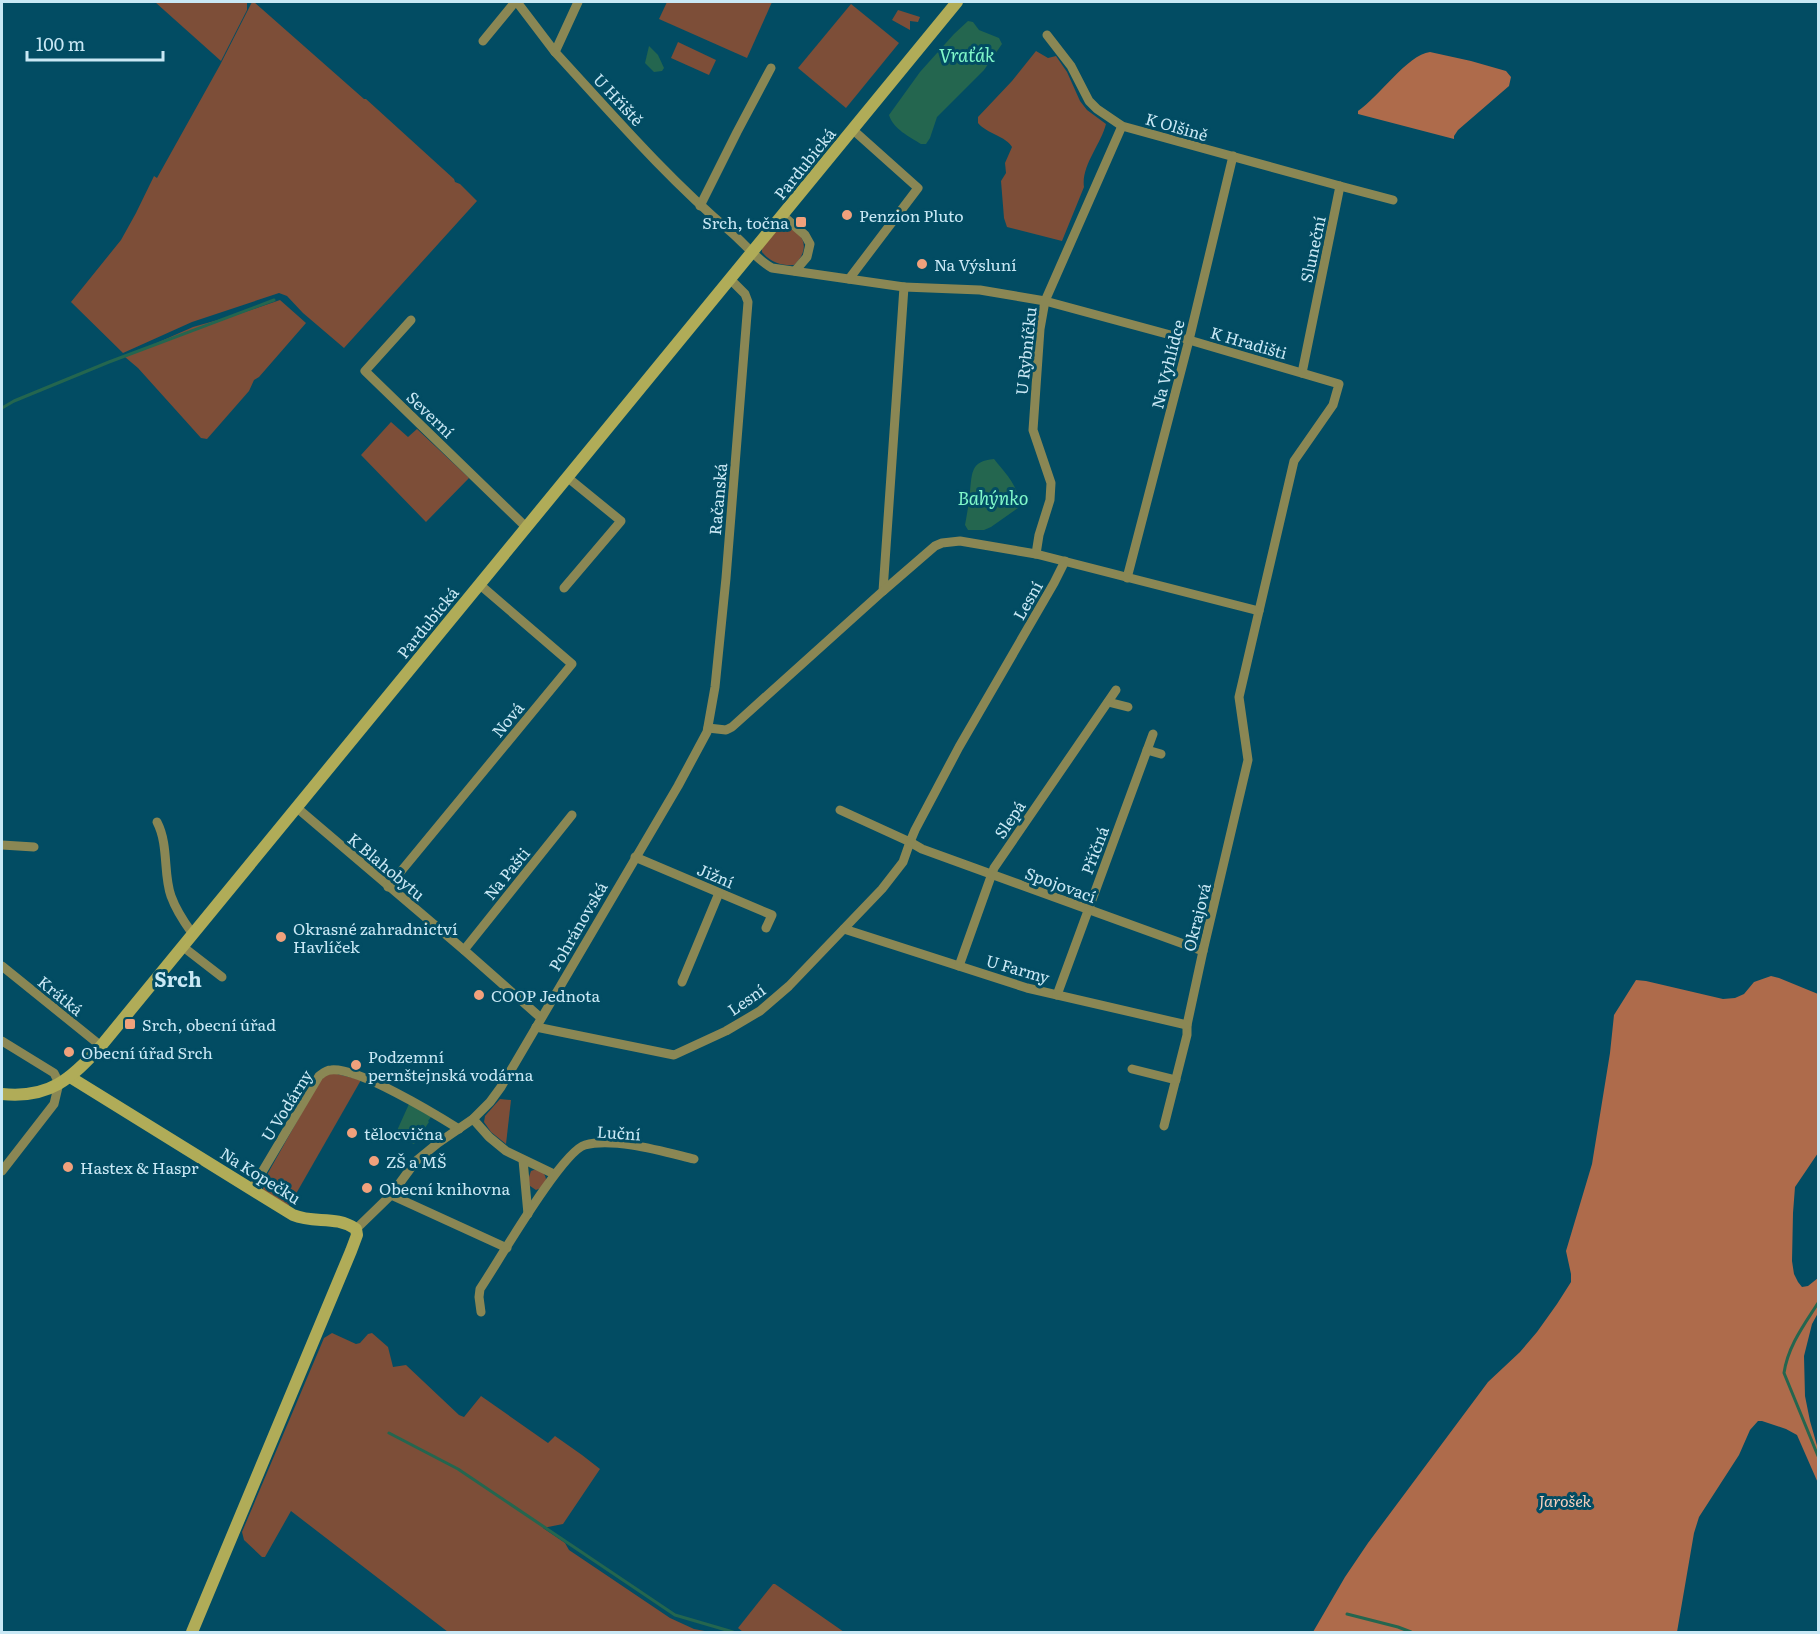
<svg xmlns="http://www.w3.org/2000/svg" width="1820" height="1634" viewBox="0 0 1820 1634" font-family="Literata,serif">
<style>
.green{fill:#7d4e38}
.forest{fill:#ae6b4b}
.water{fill:#24664f}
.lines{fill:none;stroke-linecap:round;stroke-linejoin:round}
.stream{stroke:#24664f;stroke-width:3}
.street{stroke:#8a8754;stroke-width:9}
.secondary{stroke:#b0ac58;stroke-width:12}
.poi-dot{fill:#f1a17c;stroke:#024c63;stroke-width:2}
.labels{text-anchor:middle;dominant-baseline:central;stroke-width:6;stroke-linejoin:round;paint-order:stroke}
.street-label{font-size:16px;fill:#c9e8f5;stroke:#024c63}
.poi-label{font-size:16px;fill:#c9e8f5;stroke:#024c63;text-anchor:start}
.park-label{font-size:16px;font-style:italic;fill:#f6cfbd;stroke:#024c63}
.water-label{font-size:18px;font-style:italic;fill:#81f9ca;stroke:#024c63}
.quarter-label{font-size:20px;font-weight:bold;fill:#c9e8f5;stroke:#024c63}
</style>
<rect width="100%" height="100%" fill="#024c63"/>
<!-- green -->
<g class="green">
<path d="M155,2H247V10L221,61Z"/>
<path d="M252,2H254L364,99H366L454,179L455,182L460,184L477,201L344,348L303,313L287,296L279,293L192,322L123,353L71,302L121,240L136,213L154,176L157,178L220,65Z"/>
<path d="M667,2H772L747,58L659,19Z"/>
<path d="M851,4L899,43L846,108L798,68Z"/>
<path d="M898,10L920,17L918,22L910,21V30L892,20Z"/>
<path d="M678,42L716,60L709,75L671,58Z"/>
<path d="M1036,51L1048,58L1056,56L1067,72L1080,101L1087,110L1106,124C1101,144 1081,166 1084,187L1062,241L1007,227L1004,218L1001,181L1006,173L1005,163L1012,147C1006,136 987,134 978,123V117L1012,81Z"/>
<path d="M783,227C805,230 811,250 794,265C782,266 770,262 762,252V248L777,230Z"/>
<path d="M280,300L306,323L259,377L254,380L249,391L207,439L201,438L138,368L125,357L193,327L239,314Z"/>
<path d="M391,422L408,437L417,429L469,478L426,522L361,455Z"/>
<path d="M333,1073L361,1080L289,1206L263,1190V1182L319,1082L326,1075Z"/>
<path d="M500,1099L511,1100L506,1144L491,1132L484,1122L485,1116Z"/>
<path d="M534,1170C542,1170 546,1174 546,1181L541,1188L536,1190L530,1186L528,1180L531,1171Z"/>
<path d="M332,1333L356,1344L360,1343L368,1334L372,1333L388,1347L393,1367L406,1365L459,1415L464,1417L481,1396L548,1443L555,1436L582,1455L600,1469L563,1524L543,1528L565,1543L569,1550L670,1618L694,1629L710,1632H448L291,1511L265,1557H262L244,1540L242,1532L324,1338Z"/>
<path d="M773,1584H775L844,1632H743L738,1628Z"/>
</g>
<!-- forest -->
<g class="forest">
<path d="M1430,52L1471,61L1506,71L1511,77L1509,86L1458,130L1454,136V139L1358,114V111C1379,97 1407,55 1430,52Z"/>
<path d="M1771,976L1779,978L1818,994V1153L1795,1187L1793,1213L1792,1261L1794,1274L1798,1282L1802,1287L1808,1286L1818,1278V1313L1812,1324L1804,1356L1805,1396L1810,1421L1818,1449V1483L1797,1435L1786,1429L1762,1421H1758L1750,1430L1739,1455L1699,1517L1694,1533L1677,1632H1313L1345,1577L1368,1543L1488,1382L1520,1352L1537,1332L1557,1304L1571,1282V1274L1566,1251L1592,1164L1610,1053L1614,1015L1636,980L1646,981L1723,999L1735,998L1744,994L1754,982Z"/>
</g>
<!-- water -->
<g class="water">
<path d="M968,21L973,22L979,30L999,38L1002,44L984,70L937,117L930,138L926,144H921C910,137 893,129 889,115L920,72L954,34Z"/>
<path d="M649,46L658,55L664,68L662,71L654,72L645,63Z"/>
<path d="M994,459C1005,473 1022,489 1018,508L991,527L984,530H968L965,525C967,514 969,503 970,492C972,472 971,461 994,459Z"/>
<path d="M409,1104L431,1117L428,1121L429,1122L414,1144L395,1135Z"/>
</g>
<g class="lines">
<!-- stream -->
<g class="stream">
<path d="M2,408L14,401L109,362L274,300"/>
<path d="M1818,1303C1804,1325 1788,1346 1784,1373L1818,1456"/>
<path d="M389,1433L458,1469L675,1615L733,1632"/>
<path d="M1347,1614L1398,1627L1411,1632"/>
</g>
<!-- street -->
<g class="street">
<path d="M517,2L555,52"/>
<path d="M578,2L555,52C612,114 667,178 731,232C745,244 756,259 772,268L904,287L883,591L732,727L726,730L708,728"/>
<path d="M1047,35L1071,66L1089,101L1097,109L1122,126L1340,186"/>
<path d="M483,41L515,2"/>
<path d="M700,206L737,132L771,68"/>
<path d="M782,215L805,235L810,244L807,257L795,271"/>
<path d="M849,279L918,188L852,129"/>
<path d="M904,287L980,290L1045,301L1189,340L1339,384L1333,405L1294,461L1259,611L1239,697L1248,760L1203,951L1187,1025V1035L1164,1126"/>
<path d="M411,320L365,371L526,527"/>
<path d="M1302,373L1340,186L1393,200"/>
<path d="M1036,554L1039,535L1050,500L1051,483L1033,430L1040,329L1045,301L1122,126"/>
<path d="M1127,578L1189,340L1233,156"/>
<path d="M564,588L621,521L567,477"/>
<path d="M883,591L935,546L942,543L960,541L1036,554L1259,611"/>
<path d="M1108,702L1128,707"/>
<path d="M1147,750L1161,754"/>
<path d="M296,807L464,950L541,1018"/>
<path d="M840,810L910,842L915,830L959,747L1054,583L1065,561"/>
<path d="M157,822C169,845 163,874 171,896C176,910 184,922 192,933"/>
<path d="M2,845L34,847"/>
<path d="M635,857L772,915L766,928"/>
<path d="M388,887L572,664L479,584"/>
<path d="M844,929L1027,988L1187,1025"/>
<path d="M182,946L222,977"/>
<path d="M464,950L572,815"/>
<path d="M2,966L101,1046"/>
<path d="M959,966L994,868L1116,690"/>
<path d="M682,982L719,893"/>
<path d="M1057,995L1153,734"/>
<path d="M536,1027L674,1055L726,1031L760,1011L789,986L882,889L903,862L910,842L922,849L1203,951"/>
<path d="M2,1041L54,1073L59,1083L54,1104L2,1171"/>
<path d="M1132,1069L1176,1080"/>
<path d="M473,1119L489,1137L506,1151L554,1174"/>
<path d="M523,1160L528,1214"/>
<path d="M252,1189L319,1076C323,1073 326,1070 331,1070C358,1067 435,1114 459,1129"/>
<path d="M391,1195L507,1248"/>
<path d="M356,1229L391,1195L416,1161L438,1143L473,1119L490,1102L501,1087L678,786L707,732L715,687L726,578L748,302L745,294L730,279"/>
<path d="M481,1312L479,1297L480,1289C497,1264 562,1151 585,1145C614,1137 665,1152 694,1159"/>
</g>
<!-- secondary -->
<g class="secondary">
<path d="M70,1077L293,1215C315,1224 335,1215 356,1229L357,1235L351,1251L192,1632"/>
<path d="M2,1094C49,1099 71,1079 101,1046L957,2"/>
</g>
</g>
<!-- markers -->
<g class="poi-dot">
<circle cx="847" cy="215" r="6"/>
<rect x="795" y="216" width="12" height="12" rx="3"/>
<circle cx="922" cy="264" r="6"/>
<circle cx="281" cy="937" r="6"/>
<circle cx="479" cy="995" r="6"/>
<rect x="124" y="1018" width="12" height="12" rx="3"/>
<circle cx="69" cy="1052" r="6"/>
<circle cx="356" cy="1065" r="6"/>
<circle cx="352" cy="1133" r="6"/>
<circle cx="374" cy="1161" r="6"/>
<circle cx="68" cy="1167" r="6"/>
<circle cx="367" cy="1188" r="6"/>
</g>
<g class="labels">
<!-- street labels -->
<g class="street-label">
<text transform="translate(619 99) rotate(47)">U Hřiště</text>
<text transform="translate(1177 126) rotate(16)">K Olšině</text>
<text transform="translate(804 163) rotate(-51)">Pardubická</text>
<text transform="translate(1312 249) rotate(-78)">Sluneční</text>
<text transform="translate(1249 342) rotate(16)">K Hradišti</text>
<text transform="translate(1025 351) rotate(-84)">U Rybníčku</text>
<text transform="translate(1167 364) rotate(-76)">Na Vyhlídce</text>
<text transform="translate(431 414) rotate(44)">Severní</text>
<text transform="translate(717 499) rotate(-85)">Račanská</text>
<text transform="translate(1027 600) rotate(-60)">Lesní</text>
<text transform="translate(427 622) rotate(-51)">Pardubická</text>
<text transform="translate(507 719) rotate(-50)">Nová</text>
<text transform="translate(1009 819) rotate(-56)">Slepá</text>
<text transform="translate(1094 850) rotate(-69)">Příčná</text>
<text transform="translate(387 866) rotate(40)">K Blahobytu</text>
<text transform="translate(506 873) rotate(-51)">Na Pašti</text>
<text transform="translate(716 875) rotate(23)">Jižní</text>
<text transform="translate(1061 884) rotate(20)">Spojovací</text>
<text transform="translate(1196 917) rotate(-76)">Okrajová</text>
<text transform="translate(577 926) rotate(-60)">Pohránovská</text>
<text transform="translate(1018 968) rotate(16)">U Farmy</text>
<text transform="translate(61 995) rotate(39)">Krátká</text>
<text transform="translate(746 999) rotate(-35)">Lesní</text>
<text transform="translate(286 1105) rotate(-58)">U Vodárny</text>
<text transform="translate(619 1132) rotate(4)">Luční</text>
<text transform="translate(261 1175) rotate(32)">Na Kopečku</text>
</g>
<!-- poi labels -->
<g class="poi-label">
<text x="859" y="215">Penzion Pluto</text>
<text x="789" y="222" text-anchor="end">Srch, točna</text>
<text x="934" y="264">Na Výsluní</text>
<text x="293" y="928">Okrasné zahradnictví<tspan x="293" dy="18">Havlíček</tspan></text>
<text x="491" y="995">COOP Jednota</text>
<text x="142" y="1024">Srch, obecní úřad</text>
<text x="81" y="1052">Obecní úřad Srch</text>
<text x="368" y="1056">Podzemní<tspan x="368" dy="18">pernštejnská vodárna</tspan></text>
<text x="364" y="1133">tělocvična</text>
<text x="386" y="1161">ZŠ a MŠ</text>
<text x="80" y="1167">Hastex &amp; Haspr</text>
<text x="379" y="1188">Obecní knihovna</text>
</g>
<!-- park labels -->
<g class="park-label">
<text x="1565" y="1500">Jarošek</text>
</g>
<!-- water labels -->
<g class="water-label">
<text x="967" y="54">Vraťák</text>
<text x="993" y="497">Bahýnko</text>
</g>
<!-- quarter labels -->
<g class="quarter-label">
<text x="178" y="978">Srch</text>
</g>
</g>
<!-- border -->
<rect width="1820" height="1634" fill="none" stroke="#c9e8f5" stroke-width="6"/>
<!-- scale -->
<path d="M27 51v9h136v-9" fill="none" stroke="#c9e8f5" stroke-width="3"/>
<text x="36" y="51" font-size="18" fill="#c9e8f5" stroke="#024c63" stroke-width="4.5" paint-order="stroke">100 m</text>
</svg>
